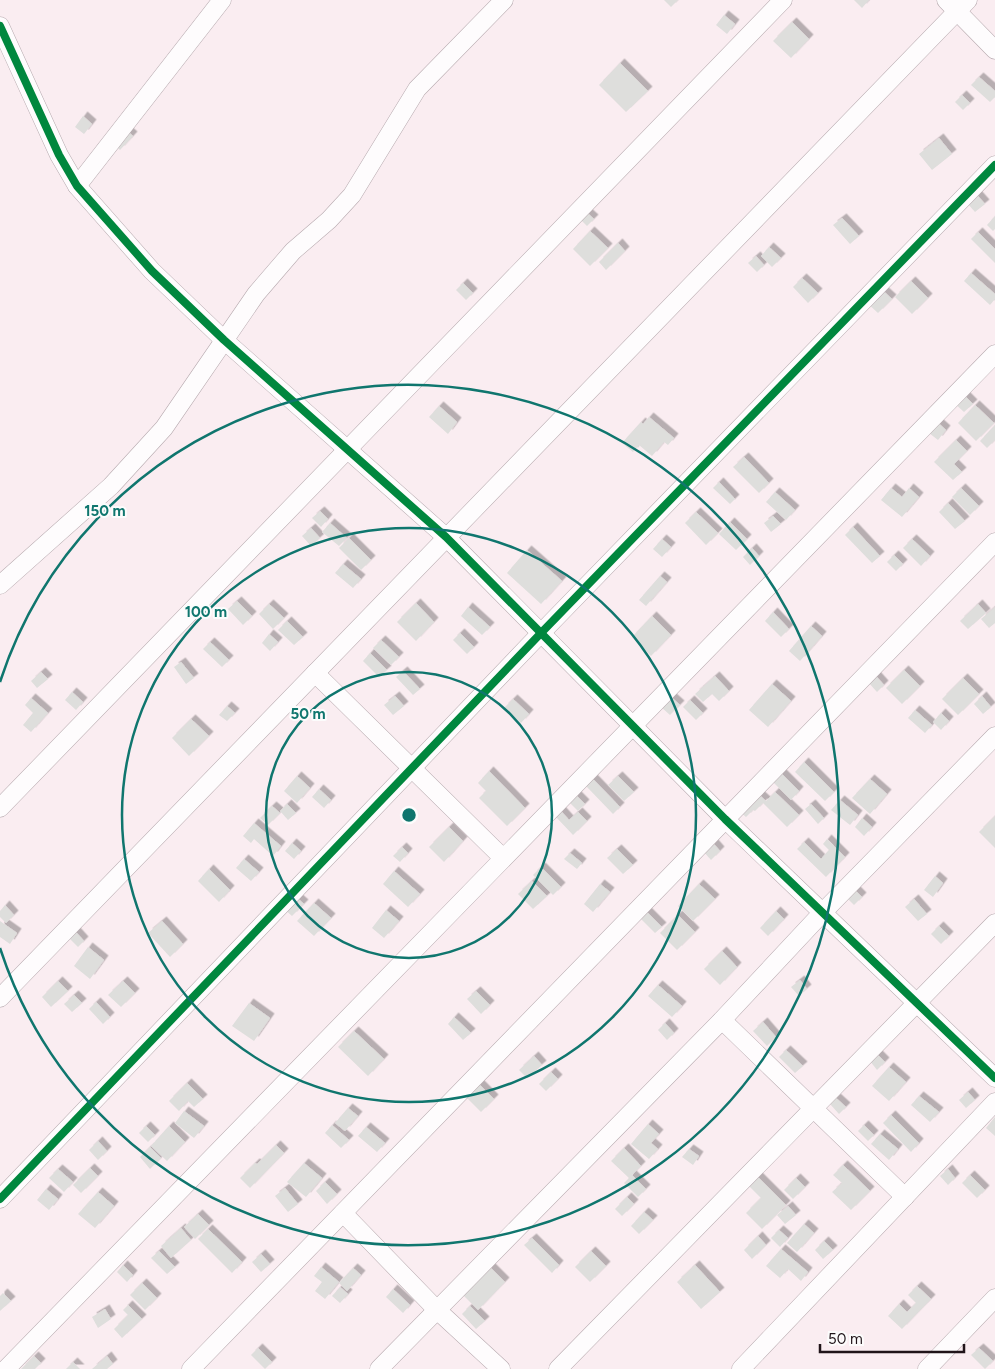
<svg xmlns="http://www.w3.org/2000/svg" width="995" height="1369" viewBox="0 0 995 1369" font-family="Figtree,sans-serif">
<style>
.building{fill:#dededc;filter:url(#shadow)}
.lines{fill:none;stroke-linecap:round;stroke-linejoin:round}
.minor-casing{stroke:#b6a9ae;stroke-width:19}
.minor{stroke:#fefcfd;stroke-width:18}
.cycleway-casing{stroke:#fcfcfc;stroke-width:11}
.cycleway{stroke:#00873e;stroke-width:8}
.ring{fill:none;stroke:#0f766e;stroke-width:2.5}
.centre{fill:#0f766e;stroke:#fcfcfc;stroke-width:2.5}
.ring-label{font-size:15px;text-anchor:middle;font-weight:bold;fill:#0f766e;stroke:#fcfcfc;stroke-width:4;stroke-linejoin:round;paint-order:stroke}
</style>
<defs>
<filter id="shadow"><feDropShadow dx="4.5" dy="-4.5" stdDeviation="0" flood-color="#0004"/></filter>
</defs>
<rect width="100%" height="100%" fill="#faedf1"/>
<!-- building -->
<g class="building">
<path d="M664,0H678L671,7Z"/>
<path d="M854,0H869L862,8Z"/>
<path d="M724,15L735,24L727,34L716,25Z"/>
<path d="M792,22L809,39L791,58L773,41Z"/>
<path d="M620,63L648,91L626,112L599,85Z"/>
<path d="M979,77L995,91V97L990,102L971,85Z"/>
<path d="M962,95L970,103L963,110L955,102Z"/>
<path d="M83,116L92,124L84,134L75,127Z"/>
<path d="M123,127L133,136L120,150L110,140Z"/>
<path d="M939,138L952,154L932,170L919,154Z"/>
<path d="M977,195L985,204L975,212L967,203Z"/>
<path d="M585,211L594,219L587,226L579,218Z"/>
<path d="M995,216V229L993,231L987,225Z"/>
<path d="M842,218L859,236L850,244L833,225Z"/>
<path d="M590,231L608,248L590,266L573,249Z"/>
<path d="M978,232L995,249V263L971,239Z"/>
<path d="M618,243L625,251L606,270L599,262Z"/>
<path d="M769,247L781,258L772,267L761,256Z"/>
<path d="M756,256L764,265L757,272L748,263Z"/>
<path d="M971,273L995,294V299L990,305L964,281Z"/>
<path d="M802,278L818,293L808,303L793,287Z"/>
<path d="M911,281L928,298L912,314L895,297Z"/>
<path d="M463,283L473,293L466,300L456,290Z"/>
<path d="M880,288L892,299L878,313L867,303Z"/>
<path d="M962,393L973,404L964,412L953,402Z"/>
<path d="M975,405L994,423L976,441L958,423Z"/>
<path d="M439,406L457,422L448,434L429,417Z"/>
<path d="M649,417L674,438L668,445L664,442L652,456L639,445L633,452L622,443L641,422L643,424Z"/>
<path d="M937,422L946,430L938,440L929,433Z"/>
<path d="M995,425V440L987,448L980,441Z"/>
<path d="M956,440L967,451L954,464L962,472L953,480L934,462Z"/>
<path d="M744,457L769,483L759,493L733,467Z"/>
<path d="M719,482L735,499L730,504L713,488Z"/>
<path d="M891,488L902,497L909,488L919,497L902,517L881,500Z"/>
<path d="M961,488L979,506L970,515L952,497Z"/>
<path d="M775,492L795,510L786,520L766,502Z"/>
<path d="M948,503L965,521L955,529L939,512Z"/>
<path d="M320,511L328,519L321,527L312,518Z"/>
<path d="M696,512L718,533L706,545L685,523Z"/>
<path d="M773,516L781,524L771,532L764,523Z"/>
<path d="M730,522L747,539L736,550L719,534Z"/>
<path d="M330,523L347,538L339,546L322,532Z"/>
<path d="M853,527L880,556L872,563L845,535Z"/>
<path d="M311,528L320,538L311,546L302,536Z"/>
<path d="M349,538L371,560L361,570L339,548Z"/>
<path d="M662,539L671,547L662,557L653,549Z"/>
<path d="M912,539L930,556L921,566L903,548Z"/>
<path d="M752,548L759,556L750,565L743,557Z"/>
<path d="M527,550L562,581L541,604L507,573Z"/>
<path d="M894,555L903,564L896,571L887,562Z"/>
<path d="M343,564L361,579L353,588L335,573Z"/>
<path d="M660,576L667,582L646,606L639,600Z"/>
<path d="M237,601L252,616L243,625L228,609Z"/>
<path d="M416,603L434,622L416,641L397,622Z"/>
<path d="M269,604L284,618L273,629L259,614Z"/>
<path d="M978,604L986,613L968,629L960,621Z"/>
<path d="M468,607L490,627L482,635L461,616Z"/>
<path d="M995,607V623L989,628L981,619Z"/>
<path d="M773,612L789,629L781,637L765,621Z"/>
<path d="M652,616L671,635L651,656L632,637Z"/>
<path d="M287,621L303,637L294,645L278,630Z"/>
<path d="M811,626L822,636L800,661L789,651Z"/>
<path d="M460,633L474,647L467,654L453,640Z"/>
<path d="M269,634L278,642L270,651L262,643Z"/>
<path d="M381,640L399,657L391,665L373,648Z"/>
<path d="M210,642L229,660L222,667L203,649Z"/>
<path d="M370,653L387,670L379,677L363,661Z"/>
<path d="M181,662L194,678L186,684L174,667Z"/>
<path d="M904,670L920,686L902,704L886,688Z"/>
<path d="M403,671L420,689L413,695L396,677Z"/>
<path d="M41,672L48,679L37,688L31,681Z"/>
<path d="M875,675L884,685L877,692L868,682Z"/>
<path d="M715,676L729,691L719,701L712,694L703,702L695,694Z"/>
<path d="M963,678L979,694L958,715L942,699Z"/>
<path d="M772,684L791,701L768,727L749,710Z"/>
<path d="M72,692L83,702L76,710L65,700Z"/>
<path d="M395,696L404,706L393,715L384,705Z"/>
<path d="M982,696L991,707L983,714L974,704Z"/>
<path d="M671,697L680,705L670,715L661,707Z"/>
<path d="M31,698L48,713L31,732L23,725L33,713L25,705Z"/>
<path d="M513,699L529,714L521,723L504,708Z"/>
<path d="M690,700L703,713L696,720L683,707Z"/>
<path d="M227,706L235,713L227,721L219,715Z"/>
<path d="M915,710L932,725L925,733L908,718Z"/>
<path d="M941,713L949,721L941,730L933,722Z"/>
<path d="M191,719L209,736L189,756L172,738Z"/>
<path d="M804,762L834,792L825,801L795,772Z"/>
<path d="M489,771L525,808L507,826L479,798L486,791L478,783Z"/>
<path d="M780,772L799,791L791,800L771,780Z"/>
<path d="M297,776L310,788L297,803L284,791Z"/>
<path d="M618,776L634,792L624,801L608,785Z"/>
<path d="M593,779L620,807L613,814L586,786Z"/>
<path d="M870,779L887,794L870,814L852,798Z"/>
<path d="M319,789L331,800L324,808L312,797Z"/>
<path d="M756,792L766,801L775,792L799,815L787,827L763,803L755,811L753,810L746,817L738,810Z"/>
<path d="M575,794L585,804L578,811L568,801Z"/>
<path d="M840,800L858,815L850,825L831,810Z"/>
<path d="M287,804L296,813L288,820L280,811Z"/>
<path d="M811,804L824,818L818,824L805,809Z"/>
<path d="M272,806L280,813L268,825L260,818Z"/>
<path d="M561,811L569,820L578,812L587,821L573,835L556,817Z"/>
<path d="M995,816V848L979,832Z"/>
<path d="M862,818L872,827L864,836L855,827Z"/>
<path d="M254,823L281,846L273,856L254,839L251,843L243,836Z"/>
<path d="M449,827L463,841L444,862L429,847Z"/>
<path d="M827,839L845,857L826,877L797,849L804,842L821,859L829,850L823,844Z"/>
<path d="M292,843L301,851L294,859L285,851Z"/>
<path d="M713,843L720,851L711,860L703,851Z"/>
<path d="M402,847L408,853L400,862L393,856Z"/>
<path d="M617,849L633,865L623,874L607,858Z"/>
<path d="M570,853L582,863L577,869L564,859Z"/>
<path d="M244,859L259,872L251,881L236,868Z"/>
<path d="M541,867L561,887L553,895L533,875Z"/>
<path d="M209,869L230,890L219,902L198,881Z"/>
<path d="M394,871L420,894L408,907L383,884Z"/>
<path d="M935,876L943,883L933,897L924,890Z"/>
<path d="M532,881L547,896L533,909L518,894Z"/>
<path d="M600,884L610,892L593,912L584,904Z"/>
<path d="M699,884L715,899L693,921L678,906Z"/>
<path d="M854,889L862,897L854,905L846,897Z"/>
<path d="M296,897L304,904L292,916L284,909Z"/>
<path d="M914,899L927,914L918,921L905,907Z"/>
<path d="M314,903L331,918L314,936L297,921Z"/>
<path d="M5,905L14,915L6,923L0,917V911Z"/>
<path d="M386,910L399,921L384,938L372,928Z"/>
<path d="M646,911L662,927L655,933L639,917Z"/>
<path d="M776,911L784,919L768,936L760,928Z"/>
<path d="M678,915L695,932L677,950L660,933Z"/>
<path d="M0,921L17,933L10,944L0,937Z"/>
<path d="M162,921L183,944L170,957L148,933Z"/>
<path d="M939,926L949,936L941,944L931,934Z"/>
<path d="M75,931L84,941L78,947L69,938Z"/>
<path d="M88,947L104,960L90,979L74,966Z"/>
<path d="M722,951L737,967L720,985L704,969Z"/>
<path d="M800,980L807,989L799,996L791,987Z"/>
<path d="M58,981L68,991L51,1007L42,997Z"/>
<path d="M123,981L135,993L121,1007L108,995Z"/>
<path d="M658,985L682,1006L672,1017L648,996Z"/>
<path d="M476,991L490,1005L481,1014L467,999Z"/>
<path d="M74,995L82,1003L72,1012L64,1004Z"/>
<path d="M96,1002L110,1017L103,1024L89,1009Z"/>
<path d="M249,1003L270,1018L254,1041L232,1026Z"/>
<path d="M454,1017L471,1033L463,1040L448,1024Z"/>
<path d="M763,1022L776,1037L767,1046L753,1031Z"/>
<path d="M665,1023L674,1033L667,1040L658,1030Z"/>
<path d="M354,1031L384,1059L368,1076L338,1047Z"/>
<path d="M786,1050L803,1066L795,1073L779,1057Z"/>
<path d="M877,1054L885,1062L877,1070L870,1061Z"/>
<path d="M534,1056L542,1065L527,1078L519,1070Z"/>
<path d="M889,1067L906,1082L889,1101L872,1086Z"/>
<path d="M551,1072L558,1079L546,1091L539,1084Z"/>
<path d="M187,1083L203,1099L194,1107L188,1101L179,1111L169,1101Z"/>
<path d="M479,1084L494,1099L481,1112L466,1097Z"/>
<path d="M968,1092L975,1100L966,1108L959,1100Z"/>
<path d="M919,1096L939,1112L930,1122L911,1105Z"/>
<path d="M836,1098L846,1107L839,1114L830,1104Z"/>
<path d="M348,1108L358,1116L345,1131L335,1123Z"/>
<path d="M184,1111L204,1126L194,1138L175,1123Z"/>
<path d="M891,1115L919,1143L911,1152L883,1123Z"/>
<path d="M995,1117V1136L986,1128Z"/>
<path d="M648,1124L659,1134L651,1143L658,1149L649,1159L631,1144Z"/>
<path d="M332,1125L349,1140L341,1148L325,1133Z"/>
<path d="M864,1125L874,1135L868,1141L858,1131Z"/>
<path d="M146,1126L155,1135L148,1142L139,1133Z"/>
<path d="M169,1126L185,1142L167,1161L151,1146Z"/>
<path d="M366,1127L385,1143L377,1152L358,1136Z"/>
<path d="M880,1134L898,1149L889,1160L871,1144Z"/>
<path d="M98,1141L107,1151L98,1160L89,1150Z"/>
<path d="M276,1145L284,1153L250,1188L240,1178L255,1163L257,1164Z"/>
<path d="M150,1147L161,1158L150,1169L140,1157Z"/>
<path d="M624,1148L641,1166L632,1175L646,1189L638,1197L624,1183L629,1178L611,1161Z"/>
<path d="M689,1149L699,1156L693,1165L682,1157Z"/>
<path d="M304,1163L322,1178L306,1197L287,1182Z"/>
<path d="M843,1165L870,1191L851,1210L832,1192L842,1183L833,1175Z"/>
<path d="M90,1168L98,1176L81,1193L73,1185Z"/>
<path d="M58,1169L73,1182L64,1192L49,1178Z"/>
<path d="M948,1169L955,1178L948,1185L940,1176Z"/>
<path d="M970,1175L985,1190L977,1198L962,1183Z"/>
<path d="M757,1176L786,1205L762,1229L746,1213L761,1198L748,1185Z"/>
<path d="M796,1178L805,1187L793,1199L784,1190Z"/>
<path d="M325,1182L337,1194L327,1204L316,1191Z"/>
<path d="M285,1188L298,1204L288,1212L275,1196Z"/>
<path d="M46,1189L58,1199L49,1210L37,1200Z"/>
<path d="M98,1192L114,1206L95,1228L78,1214Z"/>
<path d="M627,1197L634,1204L622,1216L615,1209Z"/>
<path d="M788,1206L796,1215L785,1224L777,1215Z"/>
<path d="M644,1212L653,1220L639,1234L631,1226Z"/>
<path d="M198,1214L209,1225L195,1239L184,1227Z"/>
<path d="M804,1224L814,1233L797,1252L787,1243Z"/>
<path d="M181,1228L191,1240L171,1258L161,1246Z"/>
<path d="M208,1229L242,1262L232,1273L198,1239Z"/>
<path d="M779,1230L788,1238L780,1247L771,1238Z"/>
<path d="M758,1236L766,1245L752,1259L744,1250Z"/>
<path d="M532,1238L559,1265L552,1273L524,1245Z"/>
<path d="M824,1241L833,1250L823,1259L815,1250Z"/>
<path d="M781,1249L808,1272L801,1281L788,1269L780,1278L766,1266Z"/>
<path d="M159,1251L175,1267L167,1274L151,1258Z"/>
<path d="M591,1251L606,1266L590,1282L575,1267Z"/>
<path d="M261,1254L270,1264L261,1272L252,1262Z"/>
<path d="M484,1261L505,1282L478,1310L457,1289Z"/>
<path d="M123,1265L133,1275L127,1282L117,1272Z"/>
<path d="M695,1265L720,1292L701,1309L677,1282Z"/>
<path d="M321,1267L339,1282L325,1299L315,1291L322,1282L314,1276Z"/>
<path d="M353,1268L361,1275L347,1291L339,1283Z"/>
<path d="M142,1283L157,1298L145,1310L130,1295Z"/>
<path d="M917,1286L931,1299L902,1329L888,1316L899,1304L907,1312L916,1303L908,1295Z"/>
<path d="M340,1287L348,1294L340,1303L332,1296Z"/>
<path d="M393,1289L410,1305L403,1313L386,1297Z"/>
<path d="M3,1293L11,1301L0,1311V1296Z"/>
<path d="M128,1305L142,1319L122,1338L114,1329L128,1315L123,1310Z"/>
<path d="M470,1306L485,1321L476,1329L462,1314Z"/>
<path d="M105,1309L111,1319L98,1328L92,1317Z"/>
<path d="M258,1348L272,1362L265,1369L251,1355Z"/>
<path d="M979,1348L993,1361L985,1369L971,1355Z"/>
<path d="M34,1356L41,1363L35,1369H21Z"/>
<path d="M107,1356L113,1364L107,1369H92Z"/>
<path d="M73,1362L80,1369H66Z"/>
</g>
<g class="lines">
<defs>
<g id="minor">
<path d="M946,0L995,50"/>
<path d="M0,26L59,155L77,186L152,271L224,340L446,537L725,819L995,1078"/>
<path d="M77,186L222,0"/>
<path d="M0,585L111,486L164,428L256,294L293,251L329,220L352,195L417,89L504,0"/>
<path d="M315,673L503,858"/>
<path d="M0,808L783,0"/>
<path d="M0,998L968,0"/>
<path d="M722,1020L905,1197"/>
<path d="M0,1199L542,632L995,165"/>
<path d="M343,1213L437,1310L501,1369"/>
<path d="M6,1369L995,354"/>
<path d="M191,1369L995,542"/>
<path d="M379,1369L722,1020L823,912L995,736"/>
<path d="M558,1369L995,923"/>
<path d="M741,1369L995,1102"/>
<path d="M927,1369L995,1298"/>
</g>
</defs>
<!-- minor casing -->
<use href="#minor" class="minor-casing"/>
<!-- minor -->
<use href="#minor" class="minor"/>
<defs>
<g id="cycleway">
<path d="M0,26L59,155L77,186L152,271L224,340L446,537L725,819L995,1078"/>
<path d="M0,1199L542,632L995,165"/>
</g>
</defs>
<!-- cycleway casing -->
<use href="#cycleway" class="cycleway-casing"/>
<!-- cycleway -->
<use href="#cycleway" class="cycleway"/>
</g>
<!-- distance rings -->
<g class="ring">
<circle cx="409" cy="815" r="143"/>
<circle cx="409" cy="815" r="287"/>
<path d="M0 682A430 430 0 1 1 0 948"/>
</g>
<circle cx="409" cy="815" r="8" class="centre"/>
<g class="ring-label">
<text x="105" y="516">150 m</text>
<text x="206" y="617">100 m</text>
<text x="308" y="719">50 m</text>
</g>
<!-- scale -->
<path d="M820 1344v8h144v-8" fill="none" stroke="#201419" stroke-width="2.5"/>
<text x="828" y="1344" font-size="15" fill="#201419" stroke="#fcfcfc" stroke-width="4" paint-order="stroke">50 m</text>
</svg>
